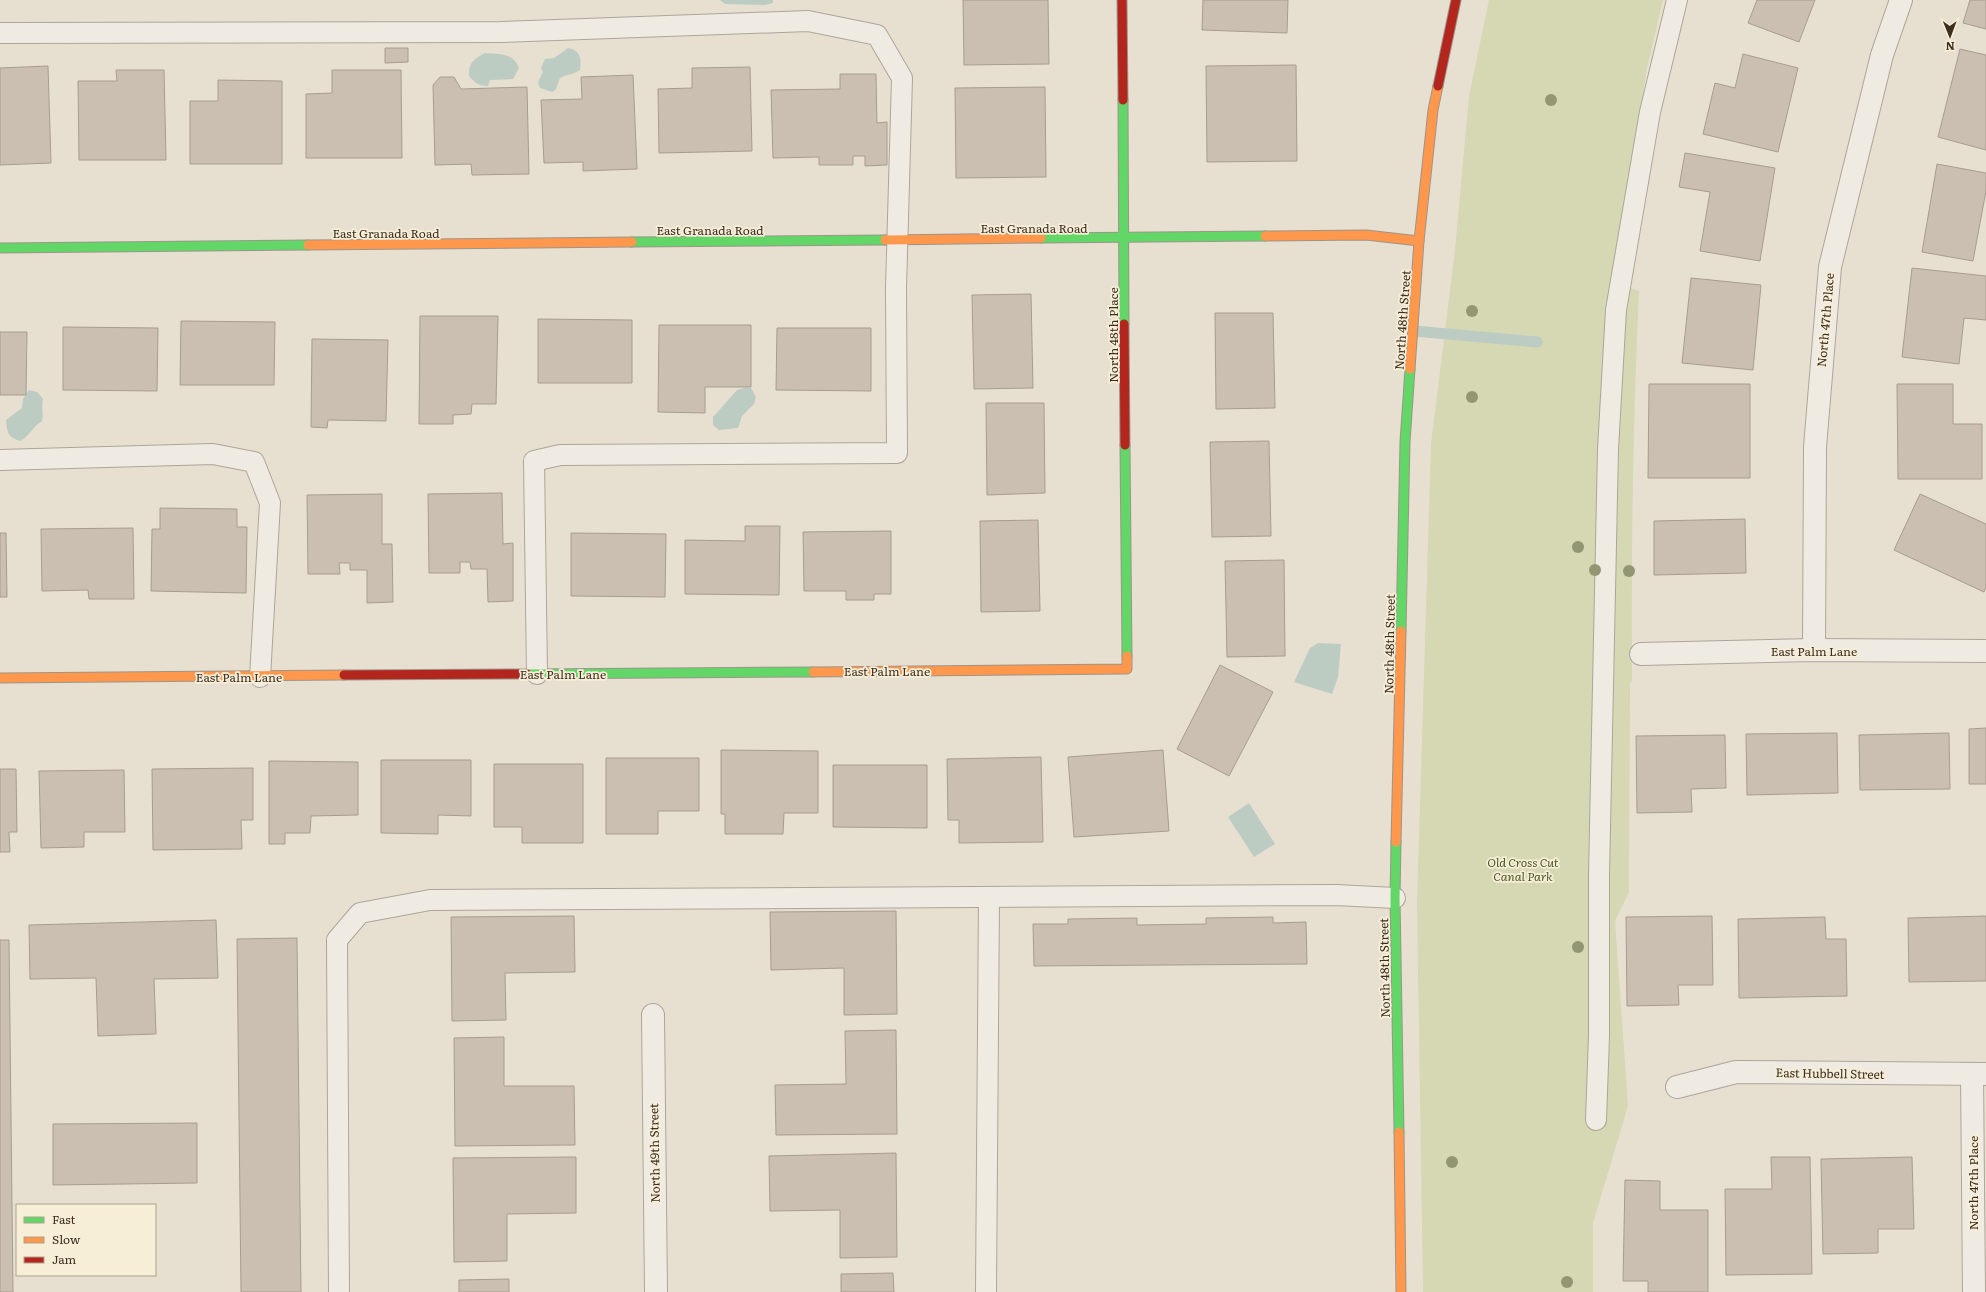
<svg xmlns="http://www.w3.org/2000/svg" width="1986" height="1292" viewBox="0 0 1986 1292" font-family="Literata,serif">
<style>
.green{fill:#d6d7b3}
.water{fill:#bcccc2}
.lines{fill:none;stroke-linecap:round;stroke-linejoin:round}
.stream{stroke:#bcccc2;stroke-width:11}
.building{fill:#cbbfb2;stroke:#a89c90}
.lane-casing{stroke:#ada599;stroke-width:22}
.street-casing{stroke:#ada599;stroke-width:24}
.fast-casing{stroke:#9c958a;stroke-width:11}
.slow-casing{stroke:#9c958a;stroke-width:11}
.jam-casing{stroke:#9c958a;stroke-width:11}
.lane{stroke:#efebe3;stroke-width:20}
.street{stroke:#efebe3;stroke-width:22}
.fast{stroke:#63d668;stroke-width:9}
.slow{stroke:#ff974d;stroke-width:9}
.jam{stroke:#b3261e;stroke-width:9}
.tree{fill:#929673}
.labels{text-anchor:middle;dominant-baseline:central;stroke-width:3.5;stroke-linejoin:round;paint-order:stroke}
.street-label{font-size:12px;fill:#3d2e20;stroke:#f7eed8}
.park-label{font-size:12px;font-style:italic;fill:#4d5a26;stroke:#f7eed8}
</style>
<rect width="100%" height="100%" fill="#e7e0d1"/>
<!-- green -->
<path class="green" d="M1489,0H1663L1647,68L1612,282L1639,291C1633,420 1631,550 1632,680L1630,684L1629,892L1615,921L1628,1106L1593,1223V1292H1423L1417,903L1431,444L1455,250L1469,96Z"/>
<!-- water -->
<g class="water">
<path d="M720,0H773V3L765,5L725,4Z"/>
<path d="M568,48C580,50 582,59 580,70C573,75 567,74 560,78L556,89L552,92L540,88L538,82L543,72L541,68L545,59L554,58Z"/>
<path d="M485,53C499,54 514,53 519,68L513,79L490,80L488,86C479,86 475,83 469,76C468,63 474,59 485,53Z"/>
<path d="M744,388H751L756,397L754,404L742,416L738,428L719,430L713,425V417L737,390Z"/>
<path d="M29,390L37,392L43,399C41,407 44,413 42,421C32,427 30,436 20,441C8,437 7,433 6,420L22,408L23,399Z"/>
<path d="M1318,643L1341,644L1338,677L1332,694L1294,682L1310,648Z"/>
<path d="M1249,803L1275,844L1254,857L1228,817Z"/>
</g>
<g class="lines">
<!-- stream -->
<path class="stream" d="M1414,331L1537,342"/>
</g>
<!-- building -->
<g class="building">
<path d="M963,0H1048L1049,64L964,65Z"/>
<path d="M1203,0H1288L1287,33L1202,30Z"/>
<path d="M1757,0H1815L1799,42L1748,23Z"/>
<path d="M1970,0H1986V29L1963,23Z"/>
<path d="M385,48H408V62L385,63Z"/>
<path d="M1960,49L1986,55V150L1938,137Z"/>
<path d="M1743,54L1798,68L1778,152L1703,134L1715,83L1735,88Z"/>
<path d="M1296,65L1297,161L1207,162L1206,66Z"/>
<path d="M48,66L51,163L0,165V68Z"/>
<path d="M750,67L752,151L659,153L658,89L692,88V68Z"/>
<path d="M116,70H164L166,160H79L78,81H117Z"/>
<path d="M332,70H401L402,158H306V94L332,93Z"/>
<path d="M840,74H876L877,123L887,122V165L865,166V156H853V165H819V157L773,158L771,90L840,89Z"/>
<path d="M633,75L637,169L583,171V162L544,163L541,100L582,99L581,77Z"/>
<path d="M440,77H454L461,89L527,87L529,174L472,175L471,164L435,165L433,85Z"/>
<path d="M218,80L282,81V164H190V101H218Z"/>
<path d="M1045,87L1046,177L956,178L955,88Z"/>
<path d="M1685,153L1775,168L1760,261L1700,251L1710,192L1679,187Z"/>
<path d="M1937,164L1986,173V191L1973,261L1922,252Z"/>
<path d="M1912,268L1986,276V320L1964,318L1959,364L1902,357Z"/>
<path d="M1691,278L1761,285L1753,370L1682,363Z"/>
<path d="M1031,294L1033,388L974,389L972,295Z"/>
<path d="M1215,313H1273L1275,408L1216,409Z"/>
<path d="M420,316H498L496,404H472L471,414L453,415V424H419Z"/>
<path d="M538,319L632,320V383H538Z"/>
<path d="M181,321L275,322L274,385H180Z"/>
<path d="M659,325H751V387H705V413L658,412Z"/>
<path d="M63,327L158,328L157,391L63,390Z"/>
<path d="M777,328H871V391L776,390Z"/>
<path d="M0,332H27L26,395H0Z"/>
<path d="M312,339L388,340L386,421L328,420L327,428L311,427Z"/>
<path d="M1649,384H1750V478H1648Z"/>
<path d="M1897,384H1953V424H1982V479H1898Z"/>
<path d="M986,403H1044L1045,493L987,495Z"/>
<path d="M1269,441L1271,536L1212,537L1210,442Z"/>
<path d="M502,493L503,544L513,543V601L488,602L487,569H471L470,562H460V573H429L428,494Z"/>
<path d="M382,494V544H392L393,602L367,603V570H350V563H339L340,574H308L307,495Z"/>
<path d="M1920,494L1986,524V587L1984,592L1894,550Z"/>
<path d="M160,508L237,509V527H247L246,593L151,591L152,529H160Z"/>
<path d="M1745,519L1746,573L1654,575V521Z"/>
<path d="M1038,520L1040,611L981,612L980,521Z"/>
<path d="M745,526H780L779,595L685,594V540L745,541Z"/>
<path d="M133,528L134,599H89L88,590L42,591L41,529Z"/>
<path d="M891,531V594H874V600H846V591H804L803,532Z"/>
<path d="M0,533H6L7,597H0Z"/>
<path d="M571,533L666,534L665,597L571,596Z"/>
<path d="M1284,560L1285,656L1227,657L1225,561Z"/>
<path d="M1220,665L1273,692L1229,776L1177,749Z"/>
<path d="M1986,728V784H1969V729Z"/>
<path d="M1837,733L1838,793L1747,795L1746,734Z"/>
<path d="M1949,733L1950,789L1860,790L1859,735Z"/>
<path d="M1725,735L1726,788L1691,789L1692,812L1637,813L1636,736Z"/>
<path d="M721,750L818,751V813H784L783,834H725V814H721Z"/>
<path d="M1163,750L1169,831L1074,837L1068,757Z"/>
<path d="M1041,757L1043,842L959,843V820H948L947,759Z"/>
<path d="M606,758H699V811H658V834H606Z"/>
<path d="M381,760H471V816L438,815V834L381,833Z"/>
<path d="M269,761L358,762V815L311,816L310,833H285V844H269Z"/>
<path d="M494,764H583V843H522V827H494Z"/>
<path d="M833,765H927V828L833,827Z"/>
<path d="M253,768V820H241L242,849L153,850L152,769Z"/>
<path d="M0,769H16L17,832H9L10,852H0Z"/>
<path d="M124,770L125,832H84V847L41,848L39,771Z"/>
<path d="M896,911L897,1014L844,1015V968L771,970L770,912Z"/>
<path d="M574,916L575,972L505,973L506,1020L452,1021L451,917Z"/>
<path d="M1712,916L1713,985H1678L1679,1005L1627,1006L1626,917Z"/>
<path d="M1986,916V981L1909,982L1908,918Z"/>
<path d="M1273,917V923L1306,922L1307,964L1034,966L1033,924H1068V919L1137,918V925L1206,924V918Z"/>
<path d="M1825,917L1826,939H1846L1847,996L1739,998L1738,919Z"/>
<path d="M216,920L218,978L154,979L156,1034L98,1036L96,978L30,979L29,925Z"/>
<path d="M297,938L301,1292H241L237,939Z"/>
<path d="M0,940H9L13,1292H0Z"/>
<path d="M896,1030L897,1134L776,1135L775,1085L846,1084L845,1031Z"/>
<path d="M504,1037V1086H574L575,1145L455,1146L454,1038Z"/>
<path d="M197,1123V1183L53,1185V1124Z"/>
<path d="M896,1153L897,1257L840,1258V1210L770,1211L769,1156Z"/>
<path d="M576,1157V1213L507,1214V1261L454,1262L453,1158Z"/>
<path d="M1771,1157H1810L1812,1274L1726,1275L1725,1189H1772Z"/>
<path d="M1912,1157L1914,1229H1878V1253L1823,1254L1821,1159Z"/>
<path d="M1625,1180L1660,1181V1210H1708V1292H1648V1281H1623Z"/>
<path d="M893,1273L894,1292H841V1274Z"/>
<path d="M509,1279V1292H459V1280Z"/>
</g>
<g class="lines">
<defs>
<g id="lane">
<path d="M0,33L501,32L808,21L877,35L902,78L896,288L897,453L560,455L534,461L537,674"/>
<path d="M0,460L213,454L254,462L270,503L260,677"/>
<path d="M1596,1120L1599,1036V875L1608,449L1616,310L1650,112L1677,0"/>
<path d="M339,1292L337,940L360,913L430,900L1336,895L1395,898"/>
<path d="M986,1292L989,897"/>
</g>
<g id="street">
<path d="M1814,650L1815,447L1830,267L1882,55L1901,0"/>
<path d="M1641,654L1814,650L1986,651"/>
<path d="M653,1015L656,1292"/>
<path d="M1972,1074L1974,1292"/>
<path d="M1677,1087L1736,1072L1986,1074"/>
</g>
<g id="fast">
<path d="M1123,100L1124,324"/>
<path d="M1041,238L1265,236"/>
<path d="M632,242L885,240"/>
<path d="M0,248L308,245"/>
<path d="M1125,445L1127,656"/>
<path d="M1401,631L1405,442L1410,369"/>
<path d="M527,674L813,672"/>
<path d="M1396,842L1395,898L1399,1132"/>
</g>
<g id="slow">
<path d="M1265,236L1366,235L1419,241"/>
<path d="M885,240L1041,238"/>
<path d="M308,245L632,242"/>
<path d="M1410,369L1419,241L1433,110L1438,86"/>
<path d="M813,672L1127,669V656"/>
<path d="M0,678L344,675"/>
<path d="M1396,842L1401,631"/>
<path d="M1399,1132L1401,1292"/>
</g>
<g id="jam">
<path d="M1122,0L1123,100"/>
<path d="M1438,86L1456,0"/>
<path d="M1124,324L1125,445"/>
<path d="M344,675L527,674"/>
</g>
</defs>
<!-- lane casing -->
<use href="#lane" class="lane-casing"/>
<!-- street casing -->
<use href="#street" class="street-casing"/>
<!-- fast casing -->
<use href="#fast" class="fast-casing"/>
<!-- slow casing -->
<use href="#slow" class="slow-casing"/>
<!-- jam casing -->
<use href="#jam" class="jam-casing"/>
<!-- lane -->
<use href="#lane" class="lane"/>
<!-- street -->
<use href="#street" class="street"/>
<!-- fast -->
<use href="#fast" class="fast"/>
<!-- slow -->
<use href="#slow" class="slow"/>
<!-- jam -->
<use href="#jam" class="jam"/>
</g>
<!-- trees -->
<g class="tree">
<circle cx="1551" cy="100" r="6"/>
<circle cx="1472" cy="311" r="6"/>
<circle cx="1472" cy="397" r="6"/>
<circle cx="1578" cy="547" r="6"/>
<circle cx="1595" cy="570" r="6"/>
<circle cx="1629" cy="571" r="6"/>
<circle cx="1578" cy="947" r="6"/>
<circle cx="1452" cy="1162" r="6"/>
<circle cx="1567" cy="1282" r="6"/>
</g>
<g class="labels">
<!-- street labels -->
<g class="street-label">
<text x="1034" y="228">East Granada Road</text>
<text x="710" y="230">East Granada Road</text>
<text x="386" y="233">East Granada Road</text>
<text transform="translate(1402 320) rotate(-86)">North 48th Street</text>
<text transform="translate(1825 320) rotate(-85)">North 47th Place</text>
<text transform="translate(1113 335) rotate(-90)">North 48th Place</text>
<text transform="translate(1389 644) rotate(-89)">North 48th Street</text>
<text x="1814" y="651">East Palm Lane</text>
<text x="887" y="671">East Palm Lane</text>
<text x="563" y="674">East Palm Lane</text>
<text x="239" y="677">East Palm Lane</text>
<text transform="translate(1384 968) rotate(-91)">North 48th Street</text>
<text transform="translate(1830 1073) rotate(1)">East Hubbell Street</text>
<text transform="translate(654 1153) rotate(-91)">North 49th Street</text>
<text transform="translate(1973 1183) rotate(-90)">North 47th Place</text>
</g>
<!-- park labels -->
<g class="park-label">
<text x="1523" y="862">Old Cross Cut<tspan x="1523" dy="14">Canal Park</tspan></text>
</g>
</g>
<!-- legend -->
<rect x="16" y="1204" width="140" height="72" fill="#f7eed8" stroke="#ada18e"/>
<rect x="24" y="1217" width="20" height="6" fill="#63d668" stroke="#ada18e"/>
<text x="52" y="1224" font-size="12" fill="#3d2e20">Fast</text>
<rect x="24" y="1237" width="20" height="6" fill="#ff974d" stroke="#ada18e"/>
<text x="52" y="1244" font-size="12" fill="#3d2e20">Slow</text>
<rect x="24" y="1257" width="20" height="6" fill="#b3261e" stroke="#ada18e"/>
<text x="52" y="1264" font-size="12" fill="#3d2e20">Jam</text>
<!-- north arrow -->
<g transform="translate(1950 36) rotate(179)" stroke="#f7eed8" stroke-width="3" paint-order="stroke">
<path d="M0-3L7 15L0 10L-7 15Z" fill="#3d2e20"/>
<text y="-6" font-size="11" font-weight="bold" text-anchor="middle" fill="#3d2e20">N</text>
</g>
</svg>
